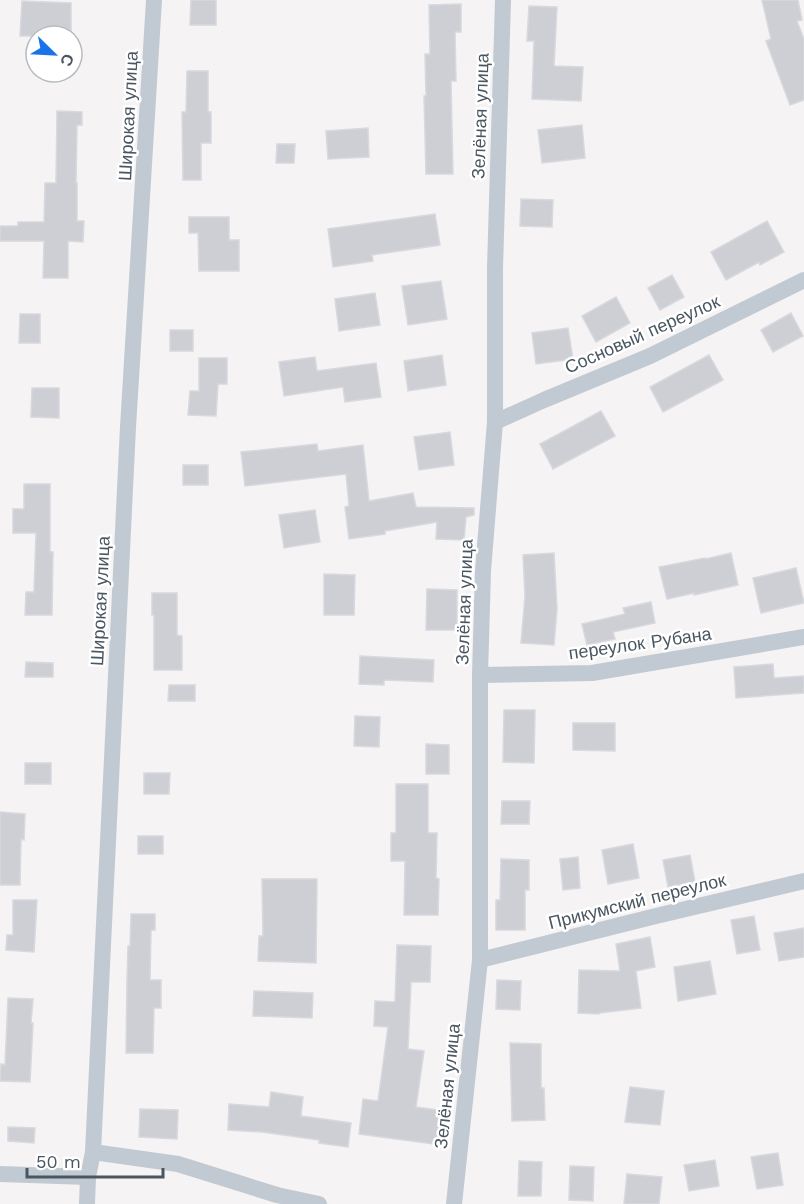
<svg xmlns="http://www.w3.org/2000/svg" width="804" height="1204" viewBox="0 0 804 1204" font-family="'Work Sans',sans-serif">
  <style>
    .building { fill: #cdcfd5; stroke: #d7d9de; stroke-width: 1.5 }
    .lines { fill: none; stroke-linecap: round; stroke-linejoin: round }
    .minor { stroke: #c1cad2; stroke-width: 16 }
    .labels { text-anchor: middle; dominant-baseline: central; stroke-width: 5; stroke-linejoin: round; paint-order: stroke }
    .street-label { font-size: 18px; fill: #4a5661; stroke: #fff }
  </style>
  <rect width="100%" height="100%" fill="#f5f3f3"/>
  <g class="building">
    <polygon points="191,0 216,0 216,25 190,25"/>
    <polygon points="762,0 798,0 802,20 797,21 804,39 804,100 790,105 766,41 771,39"/>
    <polygon points="22,1 71,3 71,36 20,36"/>
    <polygon points="461,4 461,32 455,32 456,81 451,81 453,174 426,174 424,96 426,96 425,54 430,54 429,5"/>
    <polygon points="529,6 557,7 554,66 583,67 581,101 532,99 534,41 527,41"/>
    <polygon points="187,71 208,71 208,112 211,112 211,143 201,143 201,180 183,180 182,112 186,112"/>
    <polygon points="57,111 82,112 82,125 77,125 76,183 77,183 77,221 84,221 83,242 68,241 68,278 43,278 44,241 0,241 0,226 18,226 18,222 44,222 45,183 56,183"/>
    <polygon points="582,125 585,158 542,163 538,130"/>
    <polygon points="368,128 369,157 328,159 326,131"/>
    <polygon points="277,144 295,144 294,163 276,163"/>
    <polygon points="521,199 553,200 552,227 520,226"/>
    <polygon points="435,214 440,245 372,255 373,261 333,267 328,229"/>
    <polygon points="189,217 229,217 229,240 239,240 239,271 199,271 198,233 189,233"/>
    <polygon points="767,221 784,252 760,265 759,262 726,280 711,252"/>
    <polygon points="672,275 684,297 660,310 648,288"/>
    <polygon points="441,281 447,319 408,325 402,286"/>
    <polygon points="375,293 380,325 339,331 335,299"/>
    <polygon points="616,297 630,323 596,342 582,316"/>
    <polygon points="791,313 803,336 773,352 761,330"/>
    <polygon points="20,314 40,314 40,343 19,343"/>
    <polygon points="568,328 573,359 536,364 532,333"/>
    <rect x="170" y="330" width="23" height="21"/>
    <polygon points="442,355 446,385 408,391 404,361"/>
    <polygon points="709,355 723,380 663,412 650,387"/>
    <polygon points="315,357 317,371 376,363 381,397 345,402 343,387 284,396 279,362"/>
    <polygon points="199,358 227,358 227,384 218,384 216,416 188,415 190,391 199,391"/>
    <polygon points="32,388 59,388 59,418 31,417"/>
    <polygon points="601,411 615,436 553,469 540,444"/>
    <polygon points="450,432 454,465 419,470 414,437"/>
    <polygon points="317,444 318,451 363,445 369,501 413,493 416,507 474,508 474,515 466,517 464,540 436,539 437,522 385,531 385,534 349,539 345,507 349,506 346,474 245,486 241,452"/>
    <rect x="183" y="465" width="25" height="20"/>
    <polygon points="24,484 50,484 50,552 53,552 52,615 25,615 26,592 34,592 36,533 13,533 13,509 24,509"/>
    <polygon points="315,510 320,542 284,548 279,515"/>
    <polygon points="554,553 557,609 554,645 521,643 525,596 523,555"/>
    <polygon points="731,553 738,585 694,595 694,593 667,599 659,567 705,558 706,559"/>
    <polygon points="796,568 804,603 761,613 753,578"/>
    <polygon points="324,574 355,575 354,615 324,615"/>
    <polygon points="427,589 457,590 457,630 426,630"/>
    <polygon points="152,593 177,593 177,635 182,636 182,670 154,670 154,615 152,615"/>
    <polygon points="651,602 655,623 613,632 615,639 587,645 582,624 625,614 623,608"/>
    <polygon points="360,656 434,660 433,682 384,680 384,685 359,684"/>
    <polygon points="26,662 53,663 53,677 25,677"/>
    <polygon points="773,664 774,678 804,676 804,693 736,698 734,667"/>
    <polygon points="169,685 195,685 195,701 168,701"/>
    <polygon points="504,710 535,710 534,763 503,762"/>
    <polygon points="355,716 380,717 379,747 354,746"/>
    <polygon points="573,723 615,723 615,751 573,750"/>
    <polygon points="426,744 449,745 449,774 426,774"/>
    <rect x="25" y="763" width="26" height="21"/>
    <polygon points="144,773 170,773 169,794 144,794"/>
    <polygon points="396,784 428,784 428,833 437,833 436,878 439,879 438,915 404,915 405,861 391,861 391,833 396,833"/>
    <polygon points="502,801 530,801 529,824 501,824"/>
    <polygon points="0,812 25,814 24,840 21,839 20,885 0,885"/>
    <rect x="138" y="836" width="25" height="18"/>
    <polygon points="633,844 639,878 608,884 602,850"/>
    <polygon points="690,855 695,882 668,887 663,860"/>
    <polygon points="578,857 580,888 563,890 560,859"/>
    <polygon points="501,859 529,860 529,890 525,890 525,930 496,930 496,900 500,900"/>
    <polygon points="262,879 317,879 316,963 258,961 259,936 263,936"/>
    <polygon points="13,900 37,900 34,952 6,950 7,935 13,935"/>
    <polygon points="131,914 155,914 155,930 151,930 150,980 161,980 161,1008 154,1008 153,1053 126,1053 127,980 128,946 130,946"/>
    <polygon points="754,916 760,950 737,954 731,920"/>
    <polygon points="804,928 804,957 779,961 774,933"/>
    <polygon points="650,937 655,967 636,971 641,1008 599,1013 599,1014 578,1013 579,970 620,971 616,944"/>
    <polygon points="397,945 431,946 430,982 411,982 408,1049 424,1051 416,1107 445,1111 441,1145 359,1134 363,1099 378,1101 388,1027 374,1026 375,1001 395,1002"/>
    <polygon points="710,961 716,994 678,1001 674,967"/>
    <polygon points="497,980 521,981 520,1010 496,1009"/>
    <polygon points="254,991 313,993 312,1018 253,1016"/>
    <polygon points="8,998 33,999 31,1023 33,1023 30,1082 0,1081 1,1064 5,1065"/>
    <polygon points="510,1043 541,1044 541,1088 544,1088 545,1120 512,1121"/>
    <polygon points="630,1087 664,1091 660,1125 625,1122"/>
    <polygon points="271,1092 303,1097 301,1116 351,1123 348,1147 319,1143 319,1140 262,1132 228,1130 229,1104 269,1107"/>
    <polygon points="140,1109 178,1110 177,1139 139,1137"/>
    <polygon points="8,1127 35,1128 34,1143 8,1141"/>
    <polygon points="778,1153 783,1185 757,1189 751,1157"/>
    <polygon points="715,1160 719,1186 689,1191 684,1165"/>
    <polygon points="519,1161 542,1162 541,1196 518,1196"/>
    <polygon points="570,1166 594,1167 593,1201 569,1200"/>
    <polygon points="627,1174 662,1177 659,1204 624,1204"/>
  </g>
  <g class="lines">
    <g class="minor">
      <polyline points="495,422 544,400 650,356 804,280"/>
      <polyline points="480,675 592,673 804,637"/>
      <polyline points="480,960 656,916 804,881"/>
      <polyline points="93,1152 178,1164 277,1195 319,1204"/>
      <polyline points="0,1174 88,1177"/>
      <polyline points="87,1204 88,1177 93,1152 128,427 154,0"/>
      <polyline points="454,1204 480,960 480,675 483,571 495,422 495,268 503,0"/>
    </g>
  </g>
  <g class="labels">
    <g class="street-label">
      <text transform="translate(128 116) rotate(-87)">Широкая улица</text>
      <text transform="translate(480 116) rotate(-88)">Зелёная улица</text>
      <text transform="translate(642 334) rotate(-24)">Сосновый переулок</text>
      <text transform="translate(100 601) rotate(-87)">Широкая улица</text>
      <text transform="translate(464 602) rotate(-88)">Зелёная улица</text>
      <text transform="translate(640 643) rotate(-8)">переулок Рубана</text>
      <text transform="translate(637 901) rotate(-14)">Прикумский переулок</text>
      <text transform="translate(447 1086) rotate(-84)">Зелёная улица</text>
    </g>
  </g>
  <g transform="translate(54 54) rotate(114)"><circle r="28" fill="#ffffff" stroke="#b7bbc0" stroke-width="1.5"/>
  <path d="M0-4.5L10 22L0 15L-10 22Z" fill="#1a73e8"/>
  <text y="-9" font-size="16" font-weight="bold" text-anchor="middle" fill="#4a5661">С</text>
  </g>
  <path d="M27 1168v9h136v-9" fill="none" stroke="#4a5661" stroke-width="3"/>
  <text x="36" y="1168" font-size="18" fill="#4a5661" stroke="#ffffff" stroke-width="4.5" paint-order="stroke">50 m</text>
</svg>
